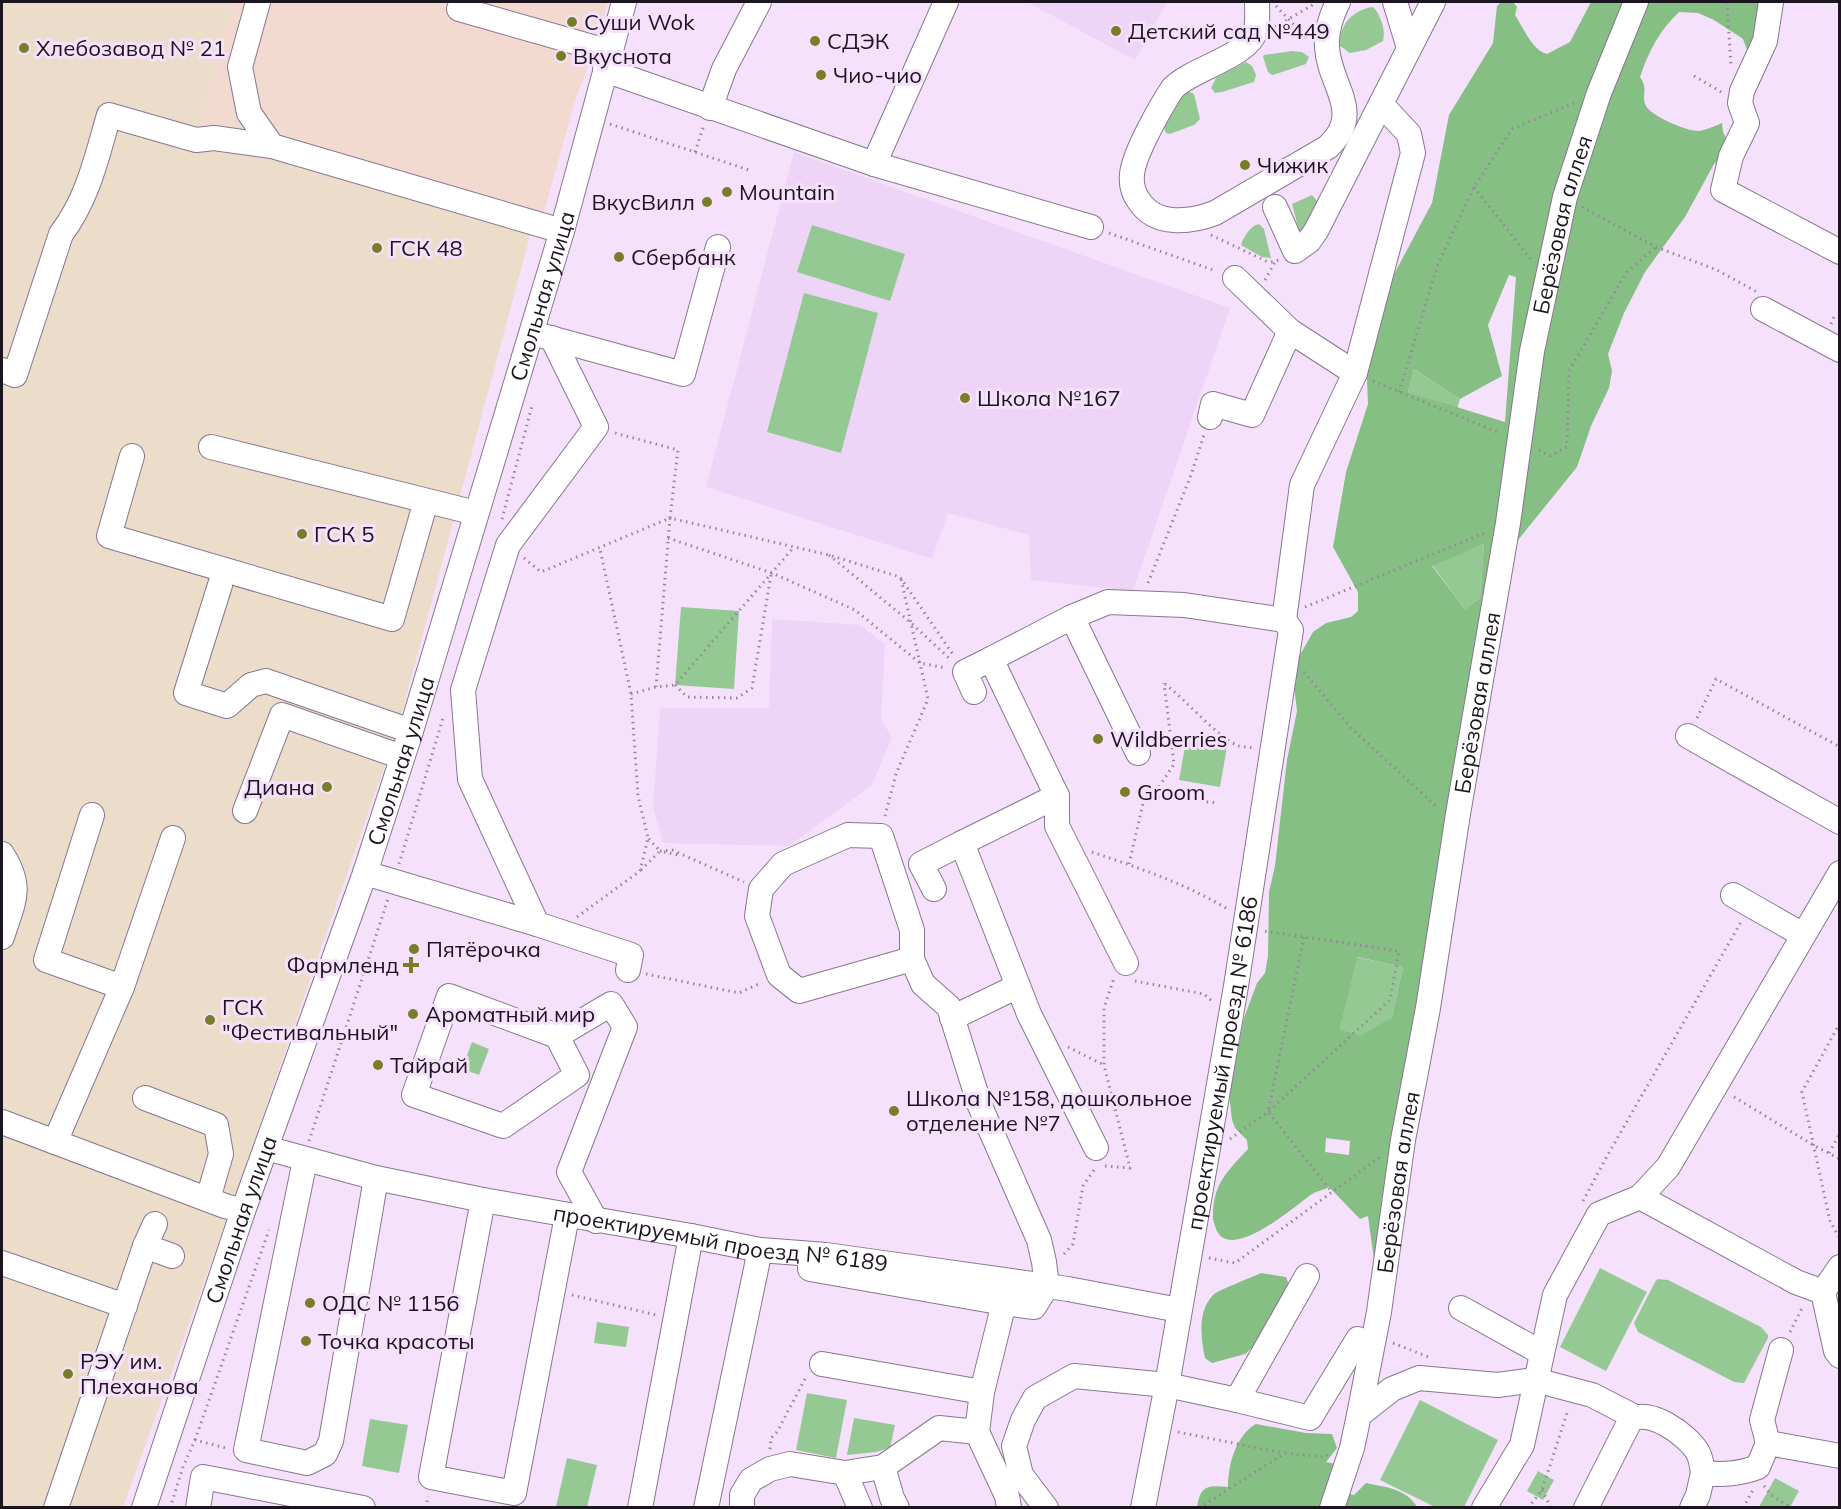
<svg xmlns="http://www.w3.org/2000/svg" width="1841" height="1509" viewBox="0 0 1841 1509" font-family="Mulish,sans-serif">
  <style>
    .commercial { fill: #f2dad1 }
    .industrial { fill: #ecddca }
    .built { fill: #eed4f7 }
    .green { fill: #95c994 }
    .forest { fill: #85bf83; fill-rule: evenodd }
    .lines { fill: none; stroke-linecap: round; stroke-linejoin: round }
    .minor-casing { stroke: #89768f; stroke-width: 26 }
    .path { stroke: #96869b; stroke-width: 3; stroke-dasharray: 1.5 4.5; stroke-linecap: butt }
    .minor { stroke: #fff; stroke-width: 24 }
    .poi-dot { fill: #787e28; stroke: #f6e1fd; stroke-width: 2 }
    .labels { text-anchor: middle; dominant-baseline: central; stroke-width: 6; stroke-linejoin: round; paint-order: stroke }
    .poi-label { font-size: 22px; fill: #1c141e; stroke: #f6e1fd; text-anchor: start }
    .street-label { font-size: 22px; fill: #1c141e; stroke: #f6e1fd }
  </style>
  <rect width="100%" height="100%" fill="#f6e1fd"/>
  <polygon class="commercial" points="232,2 608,2 599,37 576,98 544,212 198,125"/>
  <polygon class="industrial" points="2,2 232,2 199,125 537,210 398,727 233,1202 123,1507 2,1508"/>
  <g class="built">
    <polygon points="1027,2 1167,2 1135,60"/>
    <polygon points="794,152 1230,308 1133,591 1031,580 1029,535 948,513 932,559 706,487"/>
    <polygon points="772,619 860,625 885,644 881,719 892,738 872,785 789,846 663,843 653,807 660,708 769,708"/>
  </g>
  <g class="green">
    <path d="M1373,7C1381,15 1386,31 1383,41L1366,50L1350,53L1340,46C1338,26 1353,9 1373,7Z"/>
    <polygon points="1292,51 1302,52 1309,57 1306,64 1276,74 1272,75 1268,72 1263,57 1264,55"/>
    <polygon points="1246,62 1252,66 1256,75 1254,82 1222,92 1215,93 1211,88 1216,78"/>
    <polygon points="1187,91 1194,94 1200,119 1194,125 1170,134 1166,133 1164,128 1184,93"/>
    <polygon points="1312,195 1317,201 1303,229 1299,231 1292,204"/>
    <path d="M1259,224L1264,229L1271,258L1262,257L1241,245C1244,236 1250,226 1259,224Z"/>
    <polygon points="812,225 905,254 890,301 797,272"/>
    <polygon points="804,293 878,313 841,453 767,432"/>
    <polygon points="1414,369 1460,399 1457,409 1408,392"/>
    <polygon points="1484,544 1480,598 1465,609 1432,565"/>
    <polygon points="681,607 739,611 734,689 675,685"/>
    <polygon points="1187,735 1228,741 1220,787 1179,780"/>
    <polygon points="1356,957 1403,967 1392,1017 1360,1037 1340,1029"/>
    <polygon points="472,1042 489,1049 479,1075 462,1069"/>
    <polygon points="1600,1268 1647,1292 1606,1371 1560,1347"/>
    <polygon points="1658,1279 1668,1280 1761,1327 1768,1335 1768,1338 1744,1383 1734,1382 1638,1332 1634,1323 1655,1282"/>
    <polygon points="597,1322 629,1327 626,1347 594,1343"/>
    <polygon points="807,1393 847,1400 836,1458 796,1450"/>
    <polygon points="1420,1400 1498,1440 1464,1507 1435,1507 1380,1480"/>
    <polygon points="854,1418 895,1425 890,1448 876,1452 847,1455"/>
    <polygon points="370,1419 408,1425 399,1473 362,1466"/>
    <polygon points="567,1458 597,1465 587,1507 556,1507"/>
    <polygon points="1538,1471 1554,1480 1543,1500 1527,1491"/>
    <polygon points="1775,1478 1799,1491 1790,1507 1759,1507"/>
  </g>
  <g class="forest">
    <path d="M1501,2H1513L1517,7L1515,15C1524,29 1532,50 1547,54L1570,42L1591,2H1780L1755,71L1743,39L1714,20L1698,13L1679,12C1659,31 1649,51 1640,77C1648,88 1642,93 1645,104C1648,115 1688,132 1699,131C1706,130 1715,126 1722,123L1723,132L1731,147L1714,164L1685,217L1645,272L1624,313L1608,354L1612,371L1609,388L1591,426L1577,467L1514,545L1375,1267L1368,1216L1360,1219L1329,1187C1324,1190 1317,1191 1312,1194C1296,1205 1230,1264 1216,1229C1215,1224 1212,1220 1213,1216C1213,1183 1228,1171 1248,1149L1247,1140L1235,1128L1232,1120L1229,1093L1244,1018L1257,983L1265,973L1268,956L1269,892L1275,866L1287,760L1297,711L1292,669L1313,632L1326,623L1351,617L1358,611V592L1333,547L1346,472L1368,404L1366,357L1383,295L1432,203L1449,115L1493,43L1497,6ZM1509,275L1516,277L1505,422L1408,392L1414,369L1460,399L1502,376L1488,325ZM1484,544L1480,598L1465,609L1432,566ZM1357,957L1403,967L1392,1017L1360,1036L1340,1029ZM1326,1138L1350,1141L1349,1155L1325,1152Z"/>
    <path d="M1261,1273L1286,1277L1289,1285L1264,1337L1245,1354L1212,1363L1205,1358C1201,1338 1197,1312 1213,1295C1220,1289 1251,1278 1261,1273Z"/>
    <path d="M1256,1424L1306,1433L1332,1434L1337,1448L1326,1462L1335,1464L1330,1472V1489L1354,1495L1366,1483C1385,1487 1407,1489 1417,1507L1197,1508C1200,1485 1208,1485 1228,1487C1228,1465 1236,1435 1256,1424Z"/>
  </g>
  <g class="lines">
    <g class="minor-casing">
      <g id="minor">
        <polyline points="258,2 240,67 249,113 272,146 562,231"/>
        <path d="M1257,2C1257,11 1258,21 1256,30C1248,57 1193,68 1173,88C1161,106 1133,155 1132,175C1131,184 1134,194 1139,201C1156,227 1191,222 1215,213L1328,147C1365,112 1329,86 1327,47C1326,31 1331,16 1338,2"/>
        <polyline points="1395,2 1409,48"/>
        <polyline points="1771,2 1765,41 1742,91 1740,103 1747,123 1731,156 1723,190 1840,252"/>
        <polyline points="459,9 610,52"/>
        <polyline points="605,70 874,164 1091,227"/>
        <polyline points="710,108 724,69 759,2"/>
        <polyline points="874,164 946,2"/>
        <polyline points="1275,207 1295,251 1309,241 1316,231 1433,2"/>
        <polyline points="1235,278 1290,331 1355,373"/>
        <polyline points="1763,309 1840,350"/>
        <polyline points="543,336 683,374 718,247"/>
        <path d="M2,370L15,375L61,234C88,199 97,156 109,115L196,140L214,138L272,146"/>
        <polyline points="1210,417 1213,404 1252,415 1290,331"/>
        <polyline points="211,447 476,513"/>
        <polyline points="132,456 109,536 392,619 426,501"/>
        <polyline points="220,585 186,693 227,706 251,685 266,681 411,731"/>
        <polyline points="1072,617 1138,753"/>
        <polyline points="1284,620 1302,485 1355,373 1413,153 1409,134 1381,104"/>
        <polyline points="974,692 965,672 991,659"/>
        <polyline points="1688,736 1840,822"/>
        <polyline points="1057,796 1057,826 1126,963"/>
        <polyline points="245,811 282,715 402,757"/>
        <polyline points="92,815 46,960 122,987"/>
        <path d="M2,854C24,888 13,902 2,937"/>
        <polyline points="365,873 537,924 631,955 628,970"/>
        <polyline points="934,889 921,864 962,843"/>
        <polyline points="1733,895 1803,935"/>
        <polyline points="537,924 470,779 463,690 508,545 596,427 552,338"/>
        <polyline points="952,1018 1018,986"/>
        <polyline points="557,1036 577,1075 503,1126 414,1095 449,996 557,1036 611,1004 625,1027 569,1172 596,1221"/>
        <polyline points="145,1098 216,1125 221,1154 208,1199"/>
        <polyline points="2,1122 225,1206 243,1211"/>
        <polyline points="55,1142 122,987 173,838"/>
        <path id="s1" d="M266,1148L376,1178L483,1200L691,1236L760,1250L826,1255L1068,1289L1179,1310"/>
        <polyline points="1096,1148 1029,1014 962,843 1057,796 991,659 1072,617 1108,602 1184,605 1284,620"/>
        <polyline points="305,1160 246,1450 307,1463 325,1454 331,1441 376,1178"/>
        <polyline points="1640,1197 1796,1282 1823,1292 1840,1267"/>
        <polyline points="483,1200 431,1477 514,1493 567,1216"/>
        <polyline points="145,1246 172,1256"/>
        <polyline points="810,1262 810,1269 1004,1303"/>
        <polyline points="2,1263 125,1306"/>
        <polyline points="1823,1292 1836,1351 1840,1356"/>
        <polyline points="1461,1308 1542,1353"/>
        <polyline points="822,1364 982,1392 1004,1303 1034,1307 1047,1286 1044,1262 1039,1240 980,1106 949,1007 923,984 912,959 799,991 779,975 757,916 761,889 783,864 848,835 881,836 912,930 912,959"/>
        <polyline points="1237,1400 1307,1276"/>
        <path id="s2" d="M1359,1415L1379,1312L1403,1140L1428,1008L1458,814L1508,523L1532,351L1565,197L1599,93L1636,2"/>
        <polyline points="977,1432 1007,1496 1009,1508"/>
        <polyline points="1768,1443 1762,1420 1781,1350"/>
        <polyline points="883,1467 892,1498 897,1508"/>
        <polyline points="845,1473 883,1467 939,1428 977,1432 982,1392"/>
        <polyline points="56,1508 145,1246 155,1224"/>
        <path id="s3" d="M144,1508L243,1211L365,873L411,731L562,231L624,2"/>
        <polyline points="198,1508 203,1477 363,1508"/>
        <polyline points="640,1508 691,1236"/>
        <polyline points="706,1508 760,1250"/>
        <polyline points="742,1508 742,1495 751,1480 770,1469 790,1464 845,1473 860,1508"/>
        <polyline points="1046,1508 1021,1475 1014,1446 1023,1420 1035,1398 1074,1376 1167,1385 1237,1400 1310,1418 1358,1339"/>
        <path id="s4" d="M1143,1508L1167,1385L1236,986L1291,630L1284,620"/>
        <polyline points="1332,1508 1352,1448 1359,1415 1392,1389 1419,1378 1498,1385 1535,1380 1592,1395 1635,1417"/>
        <polyline points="1484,1508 1522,1445 1555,1295 1599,1214 1640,1197 1668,1167 1840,873"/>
        <path d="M1586,1508L1630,1421C1648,1406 1687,1435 1697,1451C1701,1457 1702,1466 1703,1473"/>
        <path d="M1692,1508L1698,1495L1703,1473C1724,1475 1739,1474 1758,1467L1768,1443L1840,1456"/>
      </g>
    </g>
    <g class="path">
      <polyline points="1727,2 1731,66"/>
      <polyline points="1276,6 1307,39"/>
      <polyline points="1275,27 1316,3"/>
      <polyline points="1694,76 1723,93"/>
      <polyline points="610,124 752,171"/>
      <polyline points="695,152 704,125"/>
      <polyline points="1474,187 1532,261"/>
      <polyline points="1582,207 1656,247 1717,270 1757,292"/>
      <polyline points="1109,233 1216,271"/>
      <polyline points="1211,235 1266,261 1271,262 1279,260"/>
      <polyline points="1265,280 1275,262"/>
      <polyline points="1831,324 1834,317"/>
      <polyline points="1373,381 1500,433"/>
      <polyline points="1399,392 1438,264 1474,187 1512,129 1574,103"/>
      <polyline points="1539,450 1550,456 1567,447 1569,371 1626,273 1656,247"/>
      <polyline points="502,519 532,406"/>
      <polyline points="668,538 772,573 855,610 920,663 946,668"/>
      <polyline points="829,555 910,622 950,659"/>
      <polyline points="524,558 541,572 670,518 678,450 615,433"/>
      <polyline points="1148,583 1191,475 1204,435"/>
      <polyline points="1305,607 1487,532"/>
      <polyline points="1304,672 1351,728 1438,808"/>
      <path d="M1165,684C1185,699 1218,738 1239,746C1243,747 1248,747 1253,748"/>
      <polyline points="675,685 687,697 737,698 752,688 771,575"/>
      <polyline points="656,687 670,518 829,555 900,577 954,656"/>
      <polyline points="631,694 656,687 675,685 794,547"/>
      <polyline points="1697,718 1716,679 1840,747"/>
      <polyline points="1153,796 1218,803"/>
      <polyline points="885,816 896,774 928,699 901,579"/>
      <polyline points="660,851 672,850 744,882"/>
      <polyline points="664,852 678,855"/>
      <path d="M1092,852C1139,868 1187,884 1229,910"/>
      <polyline points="399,864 444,715"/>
      <polyline points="1129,864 1145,795 1153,796 1174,764 1164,683"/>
      <polyline points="641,870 660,851 648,838"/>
      <polyline points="577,917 640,871 648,838 638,796 631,694 600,549"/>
      <polyline points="1304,937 1268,1112 1332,1192"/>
      <polyline points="646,974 739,993 761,983"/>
      <polyline points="1135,981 1204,994 1214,1003"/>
      <polyline points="1840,1023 1802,1092 1830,1221 1840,1239"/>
      <polyline points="1068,1047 1104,1065"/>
      <polyline points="1734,1097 1815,1146 1840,1159"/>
      <polyline points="1230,1139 1268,1112 1390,1000 1399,951 1264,931"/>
      <polyline points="309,1141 388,899"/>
      <polyline points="1829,1153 1840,1133"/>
      <polyline points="1105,1166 1130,1168 1104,1065 1104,1008 1114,978"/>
      <polyline points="1583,1201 1606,1158 1741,922"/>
      <polyline points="1064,1254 1073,1244 1083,1186 1096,1167"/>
      <polyline points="1209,1258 1235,1263 1380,1157"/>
      <polyline points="572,1295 656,1315"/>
      <polyline points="1790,1332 1803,1306"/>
      <polyline points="1393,1343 1431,1358"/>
      <polyline points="1178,1432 1283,1453"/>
      <polyline points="195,1440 269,1230"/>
      <polyline points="770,1449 771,1438 777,1432 807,1375"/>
      <polyline points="1764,1486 1771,1495 1792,1508"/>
      <polyline points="1542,1490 1551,1508"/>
      <polyline points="170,1508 183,1467 195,1440 226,1448"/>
      <polyline points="426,1508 428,1496"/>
      <polyline points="1199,1508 1285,1453 1323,1457 1328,1455"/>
      <polyline points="1528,1508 1542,1490 1568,1410"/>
      <polyline points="1743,1508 1754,1488"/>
    </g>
    <use href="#minor" class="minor"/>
  </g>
  <g class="poi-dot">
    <circle cx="572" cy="22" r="6"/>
    <circle cx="1116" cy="31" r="6"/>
    <circle cx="815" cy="41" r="6"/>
    <circle cx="24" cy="48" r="6"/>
    <circle cx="561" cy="56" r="6"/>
    <circle cx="821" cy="75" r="6"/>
    <circle cx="1245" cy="165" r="6"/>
    <circle cx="727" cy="192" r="6"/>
    <circle cx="707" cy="202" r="6"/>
    <circle cx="377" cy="248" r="6"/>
    <circle cx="619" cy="257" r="6"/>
    <circle cx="965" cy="398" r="6"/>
    <circle cx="302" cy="534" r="6"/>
    <circle cx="1098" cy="739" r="6"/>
    <circle cx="327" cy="787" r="6"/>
    <circle cx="1125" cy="792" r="6"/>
    <circle cx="414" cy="949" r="6"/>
    <path d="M408 956h6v6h6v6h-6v6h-6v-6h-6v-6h6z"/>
    <circle cx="413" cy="1014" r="6"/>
    <circle cx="210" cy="1020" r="6"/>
    <circle cx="378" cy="1065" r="6"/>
    <circle cx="894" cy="1111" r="6"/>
    <circle cx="310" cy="1303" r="6"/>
    <circle cx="306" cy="1341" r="6"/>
    <circle cx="68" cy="1374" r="6"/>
  </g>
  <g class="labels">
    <g class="poi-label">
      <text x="584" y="22">Суши Wok</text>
      <text x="1128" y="31">Детский сад №449</text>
      <text x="827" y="41">СДЭК</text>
      <text x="36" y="48">Хлебозавод № 21</text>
      <text x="573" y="56">Вкуснота</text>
      <text x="833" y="75">Чио-чио</text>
      <text x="1257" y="165">Чижик</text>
      <text x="739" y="192">Mountain</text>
      <text x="695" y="202" text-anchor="end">ВкусВилл</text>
      <text x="389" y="248">ГСК 48</text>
      <text x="631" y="257">Сбербанк</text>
      <text x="977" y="398">Школа №167</text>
      <text x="314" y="534">ГСК 5</text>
      <text x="1110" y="739">Wildberries</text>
      <text x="315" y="787" text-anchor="end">Диана</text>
      <text x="1137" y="792">Groom</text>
      <text x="426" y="949">Пятёрочка</text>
      <text x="399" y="965" text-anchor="end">Фармленд</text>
      <text x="222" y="1007">ГСК<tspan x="222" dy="25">"Фестивальный"</tspan></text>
      <text x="425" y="1014">Ароматный мир</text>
      <text x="390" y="1065">Тайрай</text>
      <text x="906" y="1098">Школа №158, дошкольное<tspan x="906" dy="25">отделение №7</tspan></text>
      <text x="322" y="1303">ОДС № 1156</text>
      <text x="318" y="1341">Точка красоты</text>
      <text x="80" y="1361">РЭУ им.<tspan x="80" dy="25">Плеханова</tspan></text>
    </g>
    <g class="street-label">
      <text stroke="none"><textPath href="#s2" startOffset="1208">Берёзовая аллея</textPath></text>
      <text stroke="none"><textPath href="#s3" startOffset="1276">Смольная улица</textPath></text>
      <text stroke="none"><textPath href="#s2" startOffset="722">Берёзовая аллея</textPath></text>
      <text stroke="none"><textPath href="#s3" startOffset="790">Смольная улица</textPath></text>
      <text stroke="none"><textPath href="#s4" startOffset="452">проектируемый проезд № 6186</textPath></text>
      <text stroke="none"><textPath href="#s2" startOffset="236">Берёзовая аллея</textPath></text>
      <text stroke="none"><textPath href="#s3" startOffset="304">Смольная улица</textPath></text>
      <text stroke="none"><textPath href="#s1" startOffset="464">проектируемый проезд № 6189</textPath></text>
    </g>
  </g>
  <rect width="1841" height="1509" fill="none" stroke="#1c141e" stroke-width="6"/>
</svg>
